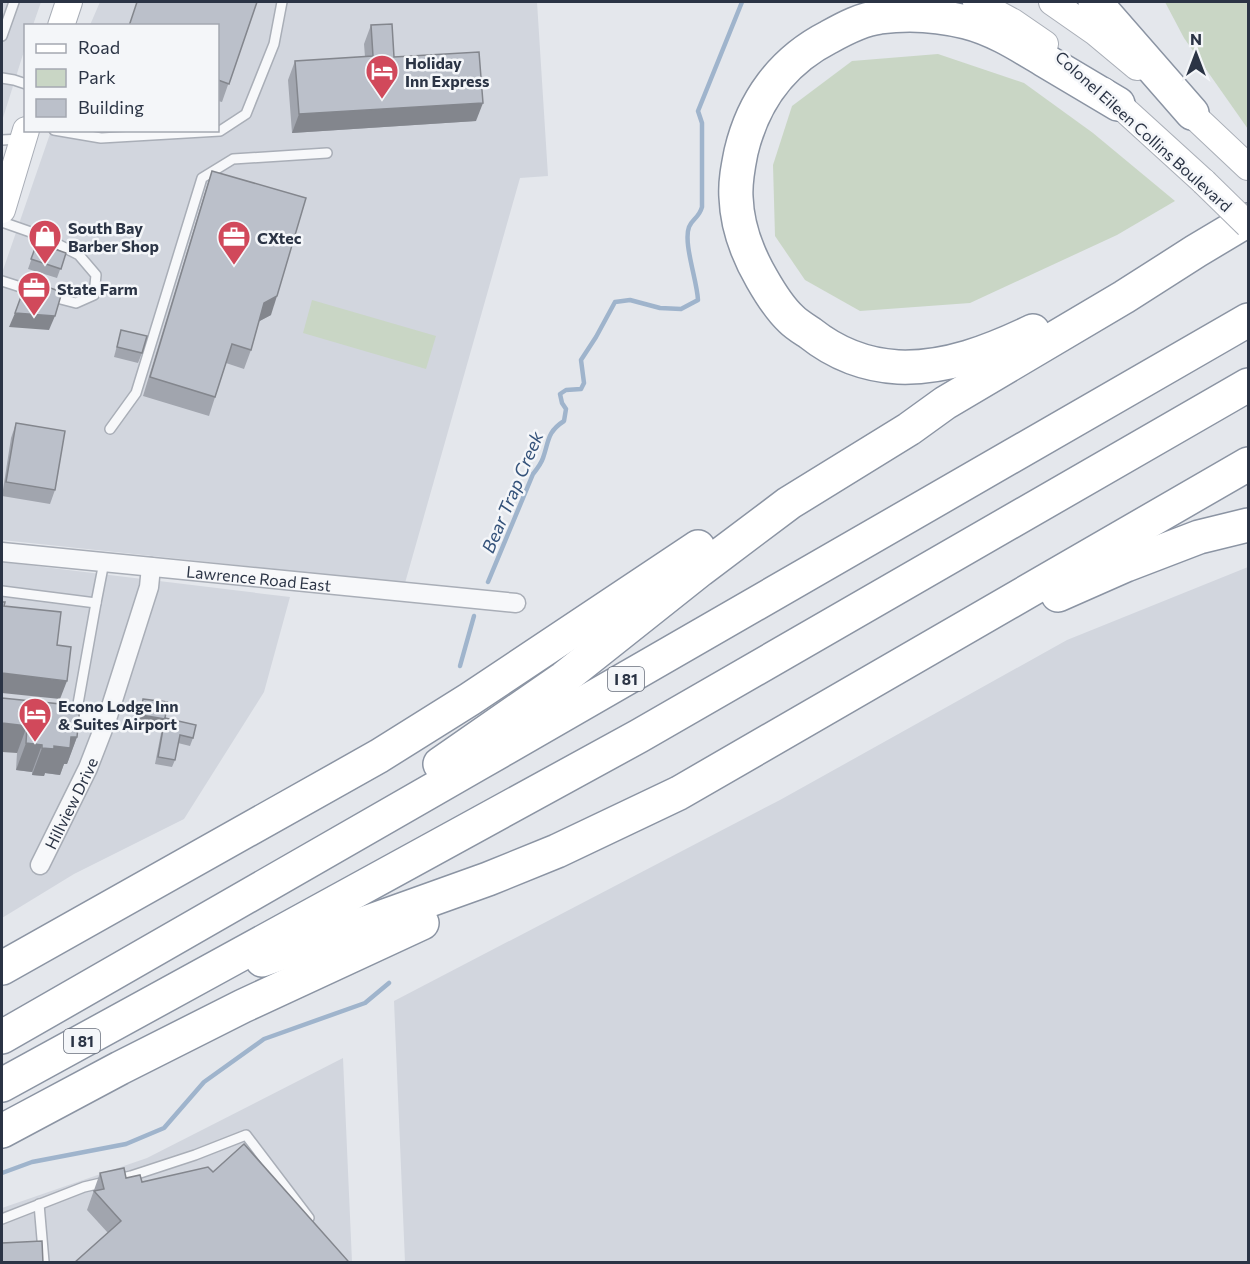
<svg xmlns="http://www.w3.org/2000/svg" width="1250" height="1264" viewBox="0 0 1250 1264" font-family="Commissioner,sans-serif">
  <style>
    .built { fill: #d2d6de }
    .green { fill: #c9d6c5 }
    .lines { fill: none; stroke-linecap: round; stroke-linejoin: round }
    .stream { stroke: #9fb4cc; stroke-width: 4.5 }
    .lane-casing { stroke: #a9aeb7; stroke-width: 12 }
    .street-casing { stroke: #a9aeb7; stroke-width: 21 }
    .secondary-casing { stroke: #a9aeb7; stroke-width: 28 }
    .highway-casing { stroke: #8b94a3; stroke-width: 36 }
    .lane { stroke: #f7f8fa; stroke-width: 9 }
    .street { stroke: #f7f8fa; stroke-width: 18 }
    .secondary { stroke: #fff; stroke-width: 26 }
    .highway { stroke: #fff; stroke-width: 33 }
    .secondary-bridge-casing { stroke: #a9aeb7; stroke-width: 28; stroke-linecap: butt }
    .secondary-bridge { stroke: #fff; stroke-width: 26 }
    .wall { fill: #a1a5ae }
    .shaded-wall { fill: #83868d }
    .building { fill: #bbc0ca; stroke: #83868d; stroke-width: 1.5 }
    .labels { text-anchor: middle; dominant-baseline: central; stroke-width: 5; stroke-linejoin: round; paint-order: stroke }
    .shield { fill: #f4f6f9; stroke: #676e7b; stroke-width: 1.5 }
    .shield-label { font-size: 15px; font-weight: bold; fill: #2b3445 }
    .poi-label { font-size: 16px; font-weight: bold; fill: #2b3445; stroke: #f4f6f9; text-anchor: start }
    .street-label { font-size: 16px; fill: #2b3445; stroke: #f4f6f9 }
    .water-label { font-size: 18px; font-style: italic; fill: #34527a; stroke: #f4f6f9 }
  </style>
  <rect width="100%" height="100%" fill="#e4e7ec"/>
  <g class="built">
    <polygon points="2,2 41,2 33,25 26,26 25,48 2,121"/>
    <polygon points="100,2 537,2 548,176 520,178 405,583 2,540 2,273 51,131 218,130 218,26 90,25"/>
    <polygon points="2,562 290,597 264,692 184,819 74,874 2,918"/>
    <polygon points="1248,567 1248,1262 405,1262 394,1001 780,800 1067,640"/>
    <polygon points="343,1058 352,1262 2,1262 2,1208 147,1158"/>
  </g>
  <g class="green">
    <polygon points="1165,2 1248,2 1248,129 1184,38"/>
    <polygon points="938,54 1024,83 1093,133 1175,201 1117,235 970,303 860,311 805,280 775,236 773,165 792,106 852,61"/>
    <polygon points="312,300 436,336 426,369 303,333"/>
  </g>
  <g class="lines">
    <g class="stream">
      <path d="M488,582L533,474C537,469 541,464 543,458C549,441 547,432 564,421L566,409L562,403L560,394L566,390L581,389L584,383L581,360L596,337L615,302L630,300L660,308L681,309L698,300C697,280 683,243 689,227C692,219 699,218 702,207V123L698,111L742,2"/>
      <polyline points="460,666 474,616"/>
      <polyline points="2,1173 32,1162 126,1144 164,1128 204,1082 264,1039 365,1003 389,983"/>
    </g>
    <g class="lane-casing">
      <g id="lane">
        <polyline points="2,36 14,2"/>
        <polyline points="2,78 14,80 26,84"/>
        <polyline points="54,130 101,138 220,131 246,114 274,44 282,2"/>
        <polyline points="2,140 21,139"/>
        <polyline points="2,222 42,236 79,255 96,275 94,295 76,303 49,296"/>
        <polyline points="2,281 33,291"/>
        <polyline points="110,429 136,393 202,178 233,159 327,153"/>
        <polyline points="2,591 96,603 104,562"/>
        <polyline points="70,714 107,719"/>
        <polyline points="76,715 96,603"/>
        <polyline points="39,1204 44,1262"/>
        <polyline points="2,1219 84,1187 131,1176 195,1155 246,1135 309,1218"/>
      </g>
    </g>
    <g class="street-casing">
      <g id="street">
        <path id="s1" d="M2,552L516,603"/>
        <path id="s2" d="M40,865L88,768L107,719L149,587L151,567"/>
      </g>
    </g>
    <g class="secondary-casing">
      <g id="secondary">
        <polyline points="976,2 1013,22 1045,44"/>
        <polyline points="1052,2 1095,32 1137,67"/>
        <polyline points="61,26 69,2"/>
        <polyline points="1104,91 1204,182"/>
        <polyline points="1179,102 1248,167"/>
        <polyline points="2,210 26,130"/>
      </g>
    </g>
    <g class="highway-casing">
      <g id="highway">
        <polyline points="1095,2 1192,113"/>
        <path d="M1033,331C991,351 946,369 898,367C865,365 835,353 810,333C804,329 797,325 791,319C779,308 770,293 762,279C748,255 737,226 736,197C735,182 738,167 741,152C753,101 782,61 829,37C845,28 862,19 880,17C908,13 938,15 966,22C994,29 1019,45 1044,60C1069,75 1093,89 1118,104"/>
        <polyline points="1058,595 1126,565 1199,537 1248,525"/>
        <polyline points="440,764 564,678 700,570 789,503 909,429 945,403 1124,297 1196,251 1248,220"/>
        <polyline points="262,960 488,879 557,851 679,793 1248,464"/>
        <polyline points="2,968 379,756 470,699 698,547"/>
        <polyline points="2,1037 476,765 1248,320"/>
        <polyline points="2,1085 639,736 1248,385"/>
        <polyline points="2,1131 120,1068 243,1006 422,923"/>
      </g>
    </g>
    <use href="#lane" class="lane"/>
    <use href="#street" class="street"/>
    <use href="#secondary" class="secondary"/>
    <use href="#highway" class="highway"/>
    <g class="secondary-bridge-casing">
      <polyline id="secondary-bridge" points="1204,182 1248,225"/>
    </g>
    <use href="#secondary-bridge" class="secondary-bridge"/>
  </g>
  <g class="wall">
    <polygon points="137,2 257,2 222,102 218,101 218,26 129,26"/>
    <polygon points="371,25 394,57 476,121 292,133 288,80 295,61 365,57 364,44"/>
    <polygon points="212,171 271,315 259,321 251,350 244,369 226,363 209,416 143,396 206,189"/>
    <polygon points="37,243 66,253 57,278 28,269"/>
    <polygon points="121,330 142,353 138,363 114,357"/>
    <polygon points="16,423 55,490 50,504 2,496 11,438"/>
    <polygon points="2,698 77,737 67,764 64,764 60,775 45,773 44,776 32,775 32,772 16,770 17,753"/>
    <polygon points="143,699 165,718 193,738 190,746 178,743 175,760 172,767 155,764 162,728 137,725 140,708"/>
    <polygon points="213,1172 108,1233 87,1210 100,1173 126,1178 142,1182"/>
  </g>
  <g class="shaded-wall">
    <polygon points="483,103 476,121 292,133 299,114"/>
    <polygon points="277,296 271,315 258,322 264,303"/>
    <polygon points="15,313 55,316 49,330 9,327"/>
    <polygon points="2,673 67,681 60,699 2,693"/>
    <polygon points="141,715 165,719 162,728 137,725"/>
    <polygon points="2,723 27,726 17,753 2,752"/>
    <polygon points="71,737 77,737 67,764 64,764 60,775 45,773 44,776 32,775 42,748 54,746"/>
    <polygon points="26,743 42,745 32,772 16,770"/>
  </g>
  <g class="building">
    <polygon points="137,2 257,2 229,84 218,80 218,26 129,26"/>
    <polygon points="392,24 394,57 479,52 483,103 299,114 295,61 373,56 371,25"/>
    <polygon points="212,171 306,198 277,296 264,303 251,350 232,344 215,397 150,377"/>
    <polygon points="37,243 66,253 61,269 31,259"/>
    <polygon points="27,280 62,292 55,316 15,313"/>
    <polygon points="121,330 147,336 142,353 117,347"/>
    <polygon points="16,423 65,431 55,490 6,482"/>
    <polygon points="2,602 5,602 4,606 61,612 57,645 71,647 67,681 2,673"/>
    <polygon points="2,698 80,706 77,737 71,737 70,748 54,746 54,749 42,748 42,745 26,743 27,726 2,723"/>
    <polygon points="143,699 167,702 165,719 141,715"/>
    <polygon points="165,718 196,725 193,738 180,735 175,760 158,757"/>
    <polygon points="244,1144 348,1261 347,1263 74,1263 121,1221 94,1191 104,1189 100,1173 124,1168 126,1178 140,1175 142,1182 208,1167 213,1172"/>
    <polygon points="42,1241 43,1263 2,1263 2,1243"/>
  </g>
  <defs>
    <g id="hotel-pin" transform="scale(1.725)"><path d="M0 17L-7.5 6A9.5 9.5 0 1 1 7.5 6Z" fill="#d1495b" stroke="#f4f6f9"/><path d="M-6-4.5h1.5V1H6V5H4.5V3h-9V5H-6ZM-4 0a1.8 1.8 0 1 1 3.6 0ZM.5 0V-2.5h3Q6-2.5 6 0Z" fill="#fff"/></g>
    <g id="shop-pin" transform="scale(1.725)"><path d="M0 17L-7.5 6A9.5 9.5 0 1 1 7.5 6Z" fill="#d1495b" stroke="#f4f6f9"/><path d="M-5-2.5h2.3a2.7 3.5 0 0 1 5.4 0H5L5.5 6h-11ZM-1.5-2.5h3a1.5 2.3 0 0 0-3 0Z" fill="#fff"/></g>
    <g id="office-pin" transform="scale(1.725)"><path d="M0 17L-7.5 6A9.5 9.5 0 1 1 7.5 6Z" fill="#d1495b" stroke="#f4f6f9"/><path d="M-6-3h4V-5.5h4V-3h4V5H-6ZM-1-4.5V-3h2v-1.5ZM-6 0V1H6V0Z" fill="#fff"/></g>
  </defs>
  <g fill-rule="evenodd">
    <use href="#hotel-pin" x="382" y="71"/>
    <use href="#shop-pin" x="45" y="236"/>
    <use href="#office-pin" x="234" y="237"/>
    <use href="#office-pin" x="34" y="288"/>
    <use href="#hotel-pin" x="35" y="714"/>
  </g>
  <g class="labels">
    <g class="shield">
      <rect x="608" y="667" width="36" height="24" rx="4.5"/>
      <rect x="64" y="1029" width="36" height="24" rx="4.5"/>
    </g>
    <g class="shield-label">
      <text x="626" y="679">I 81</text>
      <text x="82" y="1041">I 81</text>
    </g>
    <g class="poi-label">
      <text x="405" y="62">Holiday<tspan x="405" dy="18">Inn Express</tspan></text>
      <text x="68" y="227">South Bay<tspan x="68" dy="18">Barber Shop</tspan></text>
      <text x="257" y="237">CXtec</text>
      <text x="57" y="288">State Farm</text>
      <text x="58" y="705">Econo Lodge Inn<tspan x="58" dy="18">&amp; Suites Airport</tspan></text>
    </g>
    <g class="street-label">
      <text transform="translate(1144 131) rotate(42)">Colonel Eileen Collins Boulevard</text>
      <text stroke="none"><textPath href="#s1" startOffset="258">Lawrence Road East</textPath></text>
      <text stroke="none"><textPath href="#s2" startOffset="69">Hillview Drive</textPath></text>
    </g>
    <g class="water-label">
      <text transform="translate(512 492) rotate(-67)">Bear Trap Creek</text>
    </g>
  </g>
  <rect width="1250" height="1264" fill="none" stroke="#2b3445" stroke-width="6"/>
  <rect x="24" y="24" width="195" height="108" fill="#f4f6f9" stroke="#a4a8b1" stroke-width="1.5"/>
  <rect x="36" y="44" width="30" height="9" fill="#ffffff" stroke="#a4a8b1" stroke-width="1.5"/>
  <text x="78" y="54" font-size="18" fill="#2b3445">Road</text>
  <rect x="36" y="69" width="30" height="18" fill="#c9d6c5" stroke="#a4a8b1" stroke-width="1.5"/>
  <text x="78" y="84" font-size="18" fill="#2b3445">Park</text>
  <rect x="36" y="99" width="30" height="18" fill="#bbc0ca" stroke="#a4a8b1" stroke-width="1.5"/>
  <text x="78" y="114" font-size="18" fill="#2b3445">Building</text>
  <g transform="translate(1196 54)" stroke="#f4f6f9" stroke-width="4.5" paint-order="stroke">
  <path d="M0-4.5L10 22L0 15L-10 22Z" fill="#2b3445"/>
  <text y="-9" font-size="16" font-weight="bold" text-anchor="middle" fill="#2b3445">N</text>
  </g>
</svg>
